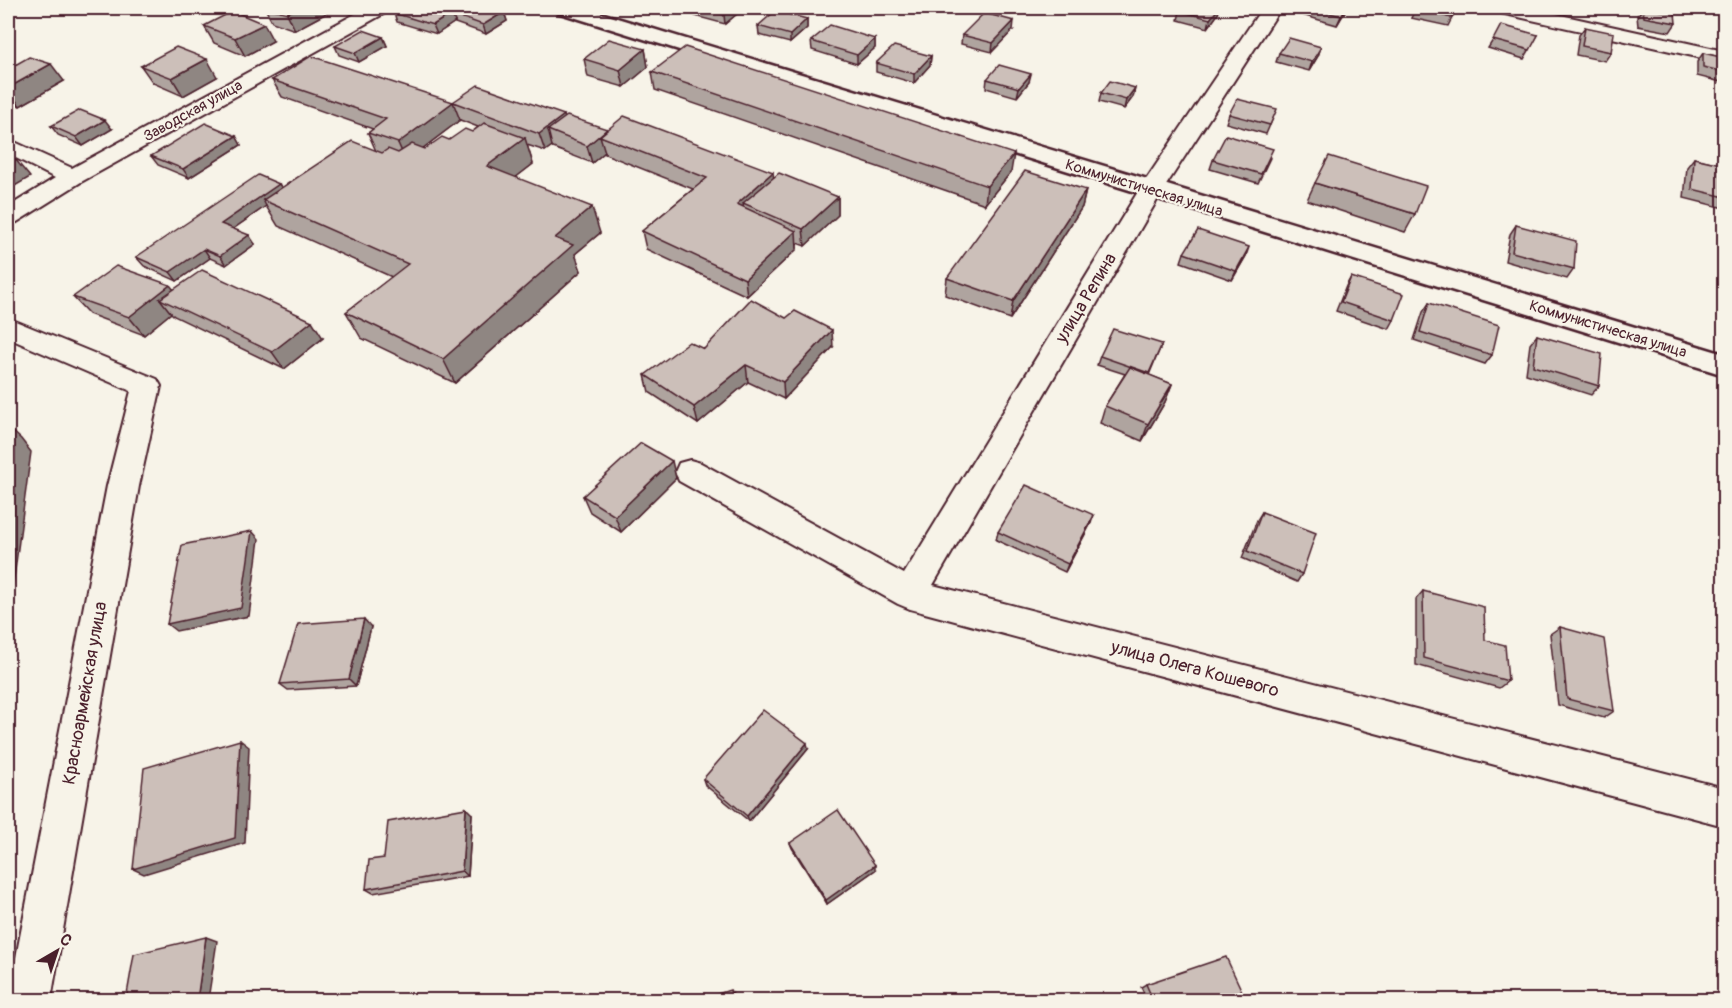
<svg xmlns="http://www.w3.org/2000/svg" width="1732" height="1008" viewBox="0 0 1732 1008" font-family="Pangolin,sans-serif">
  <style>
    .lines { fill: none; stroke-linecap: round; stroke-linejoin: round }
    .street-casing { stroke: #4a1f2b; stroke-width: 4 }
    .secondary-casing { stroke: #4a1f2b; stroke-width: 5 }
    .street { fill: #f7f3e8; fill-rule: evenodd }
    .secondary { fill: #f7f3e8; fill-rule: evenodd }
    .wall { fill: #afa49f; stroke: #4a1f2b; stroke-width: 1.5; fill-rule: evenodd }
    .shaded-wall { fill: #8f8682; stroke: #4a1f2b; stroke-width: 1.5 }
    .building { fill: #ccbfb9; stroke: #4a1f2b; stroke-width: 1.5 }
    .labels { text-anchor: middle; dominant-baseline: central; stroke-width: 4.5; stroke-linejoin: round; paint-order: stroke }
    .far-street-label { font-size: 15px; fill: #4a1f2b; stroke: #f7f3e8 }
    .street-label { font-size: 18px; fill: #4a1f2b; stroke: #f7f3e8 }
  </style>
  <rect width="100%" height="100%" fill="#f7f3e8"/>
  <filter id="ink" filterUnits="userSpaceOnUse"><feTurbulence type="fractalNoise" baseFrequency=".0167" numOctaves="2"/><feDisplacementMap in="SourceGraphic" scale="12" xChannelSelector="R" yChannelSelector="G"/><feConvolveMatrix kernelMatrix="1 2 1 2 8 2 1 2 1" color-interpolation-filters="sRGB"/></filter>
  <g filter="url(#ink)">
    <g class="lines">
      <g class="street-casing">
        <g id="street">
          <polygon points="366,8 390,8 387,12 81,182 17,222 8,225 8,207 55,178 8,154 8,139 72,168"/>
          <polygon points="1262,8 1281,8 1163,190 933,585 1724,788 1724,826 910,609 898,604 679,481 675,472 679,463 690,460 701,463 904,574 1139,190"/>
          <polygon points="1496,8 1529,8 1724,51 1724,63 1505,14 1498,12"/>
          <polygon points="8,318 157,379 161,386 139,486 51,1000 8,1000 8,999 107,486 131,391 8,338"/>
        </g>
      </g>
      <g class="secondary-casing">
        <polygon id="secondary" points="554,8 584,8 1724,354 1724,375 557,12"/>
      </g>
      <use href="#street" class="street"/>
      <use href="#secondary" class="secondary"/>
    </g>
    <g class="wall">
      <polygon points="265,8 336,8 295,30 272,22"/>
      <polygon points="677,8 744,8 725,24 695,16 694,9 690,11"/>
      <polygon points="1305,8 1347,8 1337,25 1302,15"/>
      <polygon points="1416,8 1452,18 1448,26 1411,18"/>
      <polygon points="1643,8 1676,23 1670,32 1638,26 1637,16"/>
      <polygon points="1180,11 1218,14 1208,28 1178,20"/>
      <polygon points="504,12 507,21 486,34 455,23 455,22 437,34 397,22 394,13"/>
      <polygon points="807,19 807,28 790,43 759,35 758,26"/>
      <polygon points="204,26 273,41 245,56 214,43"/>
      <polygon points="1585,27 1611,52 1605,61 1576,55 1579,35"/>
      <polygon points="1013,30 992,52 961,44 962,35"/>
      <polygon points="1538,35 1524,59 1488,48 1493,40"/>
      <polygon points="383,37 387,46 359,62 339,55 335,46"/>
      <polygon points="875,39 875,48 857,64 812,50 811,41"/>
      <polygon points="1321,47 1318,56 1309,71 1276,62 1279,53"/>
      <polygon points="645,49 648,67 624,87 588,77 584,59"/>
      <polygon points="1703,53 1725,58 1725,83 1697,76 1697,62"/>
      <polygon points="931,56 930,65 914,83 876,72 876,63"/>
      <polygon points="141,66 217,77 183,96 153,83"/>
      <polygon points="8,69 64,81 20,106 8,102"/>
      <polygon points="652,72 1011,172 985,204 655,90"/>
      <polygon points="987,79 1029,82 1017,97 986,88"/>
      <path d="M272,80L453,102L565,118L773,177L838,197V215L805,246L797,243V249L747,296L646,249L642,231L693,189L605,154V152L592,163L553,148L552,146L545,151L527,145L533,164L516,177L600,233L575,254L581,271L455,383L361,338L346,312L392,277L278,226L266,206L233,229L255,244L226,265L210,258L177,281L144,266L136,257L279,184L282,188L376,151L368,133L373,129L282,97ZM460,120L478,127L472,132L449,140L425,149L423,148Z"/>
      <polygon points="1135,88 1133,97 1124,109 1099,102 1101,93"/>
      <polygon points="1229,114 1273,118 1266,134 1226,123"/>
      <polygon points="51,126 112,129 83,146 58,135"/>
      <polygon points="236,136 241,145 189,178 158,165 151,156"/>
      <polygon points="1270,158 1258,183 1210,169 1213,160"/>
      <polygon points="1694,158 1725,165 1724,208 1684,198 1687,167"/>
      <polygon points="1315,183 1415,214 1405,232 1307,200"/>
      <polygon points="1086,190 1082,207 1010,319 945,295 947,278"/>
      <polygon points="1516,225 1574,269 1567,279 1505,261 1510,234"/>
      <polygon points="1184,253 1246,256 1232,280 1181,262"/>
      <polygon points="1351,277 1394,320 1389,329 1336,311 1346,286"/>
      <polygon points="174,289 323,338 284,369 174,316 171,313 144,335 89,314 73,297"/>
      <polygon points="1725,294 1725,325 1721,323 1723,295"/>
      <polygon points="1429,303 1492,355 1485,364 1414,340 1423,312"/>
      <polygon points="1537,335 1599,386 1591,395 1526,374 1530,344"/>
      <polygon points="1162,344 1149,375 1172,384 1165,402 1142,441 1100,423 1105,406 1125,374 1097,365 1100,356"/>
      <polygon points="833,347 784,399 748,382 698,424 649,392 645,375 704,349"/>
      <polygon points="676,478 621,532 590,512 583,496"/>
      <polygon points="1262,512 1302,574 1297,582 1242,558 1257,520"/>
      <polygon points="1091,523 1065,572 996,540 998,532"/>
      <polygon points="1423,591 1485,640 1508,681 1499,688 1416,665 1416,599"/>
      <polygon points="371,627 356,686 288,690 280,684"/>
      <polygon points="1560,627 1614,711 1604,718 1558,705 1550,634"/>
      <polygon points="808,749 749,821 705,785 703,779"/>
      <polygon points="472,814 468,876 373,893 366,889 384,858"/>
      <polygon points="790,843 875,870 827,904 792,848"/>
      <polygon points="1146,984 1246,1000 1147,1000 1141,987"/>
    </g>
    <g class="shaded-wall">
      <polygon points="297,8 336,8 295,30 287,13"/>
      <polygon points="460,8 476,8 452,14 455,22 437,34 433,25"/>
      <polygon points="733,8 744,8 725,24 724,15"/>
      <polygon points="1219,8 1220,8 1218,14 1208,28 1210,19"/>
      <polygon points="1346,8 1347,8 1346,10 1337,25 1341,16"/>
      <polygon points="504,12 507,21 486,34 483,25"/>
      <polygon points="807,19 807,28 790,43 790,35"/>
      <polygon points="1014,21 1013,30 992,52 993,43"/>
      <polygon points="264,24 273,41 245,56 235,38"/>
      <polygon points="383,37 387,46 359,62 355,53"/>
      <polygon points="875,39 875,48 857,64 857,55"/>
      <polygon points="1321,47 1318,56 1309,71 1312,62"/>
      <polygon points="645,49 648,67 624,87 620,70"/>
      <polygon points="931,56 930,65 914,83 914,74"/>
      <polygon points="207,59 217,77 183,96 172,78"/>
      <polygon points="51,64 64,81 20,106 8,90 8,88"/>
      <polygon points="1031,74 1029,82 1017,97 1019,88"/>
      <polygon points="1135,88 1133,97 1124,109 1126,100"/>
      <polygon points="453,102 460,120 406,161 398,143"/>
      <polygon points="564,115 569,133 548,130 552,146 545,151 539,134"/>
      <polygon points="105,120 112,129 83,146 76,137"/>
      <polygon points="607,129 609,139 600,136 605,152 592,163 587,146"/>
      <polygon points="236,136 241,145 189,178 183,169"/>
      <polygon points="525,138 533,164 497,192 487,166"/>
      <polygon points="1014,154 1011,172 985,204 987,186"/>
      <polygon points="15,159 30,177 8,190 8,164"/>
      <polygon points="773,172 775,190 743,203 745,217 737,204"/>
      <polygon points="279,184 285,193 263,200 266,206 227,233 221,224"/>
      <polygon points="1086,190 1082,207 1010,319 1013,301"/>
      <polygon points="838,197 838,215 805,246 803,229"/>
      <polygon points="592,207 600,233 575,254 581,271 455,383 443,359 555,238"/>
      <polygon points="796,231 797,249 747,296 745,279"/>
      <polygon points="249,235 255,244 226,265 220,256"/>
      <polygon points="1249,247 1246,256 1232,280 1236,271"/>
      <polygon points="204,249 210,258 177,281 170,272"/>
      <polygon points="170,285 184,303 160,299 171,313 144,335 129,317"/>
      <polygon points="312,321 323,338 284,369 272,352"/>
      <polygon points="832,330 833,347 784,399 783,382"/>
      <polygon points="746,365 748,382 698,424 694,407"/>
      <polygon points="1172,384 1165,402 1142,441 1148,424"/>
      <polygon points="8,427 21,439 31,452 13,585 8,586"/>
      <polygon points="672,461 676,478 621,532 615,516"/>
      <polygon points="1094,515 1091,523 1065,572 1068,564"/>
      <polygon points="252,531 259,539 249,616 176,631 167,624"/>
      <polygon points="364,619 371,627 356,686 349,679"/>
      <polygon points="240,740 249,747 245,843 144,874 133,869"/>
      <polygon points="807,743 808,749 749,821 747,816"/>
      <polygon points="466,808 472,814 468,876 462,871"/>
      <polygon points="875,865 875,870 827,904 826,900"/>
      <polygon points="206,937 217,941 208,1000 197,1000"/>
      <polygon points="730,990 734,996 735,1000 732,1000"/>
    </g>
    <g class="building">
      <polygon points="270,8 297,8 287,13"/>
      <polygon points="403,8 460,8 433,25 394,13"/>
      <polygon points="463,8 492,8 504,12 483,25 452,14"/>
      <polygon points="696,8 733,8 724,15"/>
      <polygon points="1183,8 1219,8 1210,19 1180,11"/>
      <polygon points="1310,8 1346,8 1341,16"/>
      <polygon points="1416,8 1457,8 1452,18 1415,9"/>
      <polygon points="1643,8 1675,13 1676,23 1644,17"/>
      <polygon points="233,11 264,24 235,38 204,26"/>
      <polygon points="775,11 807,19 790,35 758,26"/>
      <polygon points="984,13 1014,21 993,43 962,35"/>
      <polygon points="830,25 875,39 857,55 811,41"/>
      <polygon points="1501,25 1538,35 1530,50 1493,40"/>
      <polygon points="1585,27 1614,33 1611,52 1582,46"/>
      <polygon points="363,30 383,37 355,53 335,46"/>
      <polygon points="1289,38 1321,47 1312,62 1279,53"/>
      <polygon points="609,39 645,49 620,70 584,59"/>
      <polygon points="894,46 931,56 914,74 876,63"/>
      <polygon points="176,47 207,59 172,78 141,66"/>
      <polygon points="685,47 1014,154 987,186 652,72"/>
      <polygon points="1703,53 1725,58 1725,72 1703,67"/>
      <polygon points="311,56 453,102 398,143 368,133 386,119 272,80"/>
      <polygon points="29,57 51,64 8,88 8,69"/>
      <polygon points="999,65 1031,74 1019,88 987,79"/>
      <polygon points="1110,81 1135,88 1126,100 1101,93"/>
      <polygon points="478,85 564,115 539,134 453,102"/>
      <polygon points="1237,99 1277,109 1270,125 1229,114"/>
      <polygon points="80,110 105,120 76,137 51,126"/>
      <polygon points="567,116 607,129 587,146 548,130"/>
      <polygon points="624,116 773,172 737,204 796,231 745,279 642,231 707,178 600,136"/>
      <polygon points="205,123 236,136 183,169 151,156"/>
      <polygon points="484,123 525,138 487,166 592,207 555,238 573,245 443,359 346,312 408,264 263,200 352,141 382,153 388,149 398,153 412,144 425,149 442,137 449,140 465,129 472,132"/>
      <polygon points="1226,135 1273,149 1261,174 1213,160"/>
      <polygon points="8,156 15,159 8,164"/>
      <polygon points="1329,156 1426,186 1415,214 1315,183"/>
      <polygon points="1694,158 1725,165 1725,197 1692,189"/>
      <polygon points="1025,171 1086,190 1013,301 947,278"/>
      <polygon points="779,173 838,197 803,229 743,203"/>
      <polygon points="258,175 279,184 221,224 249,235 220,256 204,249 170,272 136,257"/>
      <polygon points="1516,225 1576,241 1574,269 1512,252"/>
      <polygon points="1198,230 1249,247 1236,271 1184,253"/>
      <polygon points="116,266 170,285 129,317 73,297"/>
      <polygon points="202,270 312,321 272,352 160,299"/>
      <polygon points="1351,277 1404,294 1394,320 1341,302"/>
      <polygon points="751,299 786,318 795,311 832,330 783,382 746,365 694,407 645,375 689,342 704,349"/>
      <polygon points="1429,303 1499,325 1492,355 1420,332"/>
      <polygon points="1113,329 1162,344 1149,373 1100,356"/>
      <polygon points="1537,335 1602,354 1599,386 1533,366"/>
      <polygon points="1130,367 1172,384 1148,424 1105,406"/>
      <polygon points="641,443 672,461 615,516 583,496"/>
      <polygon points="1026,485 1094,515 1068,564 998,532"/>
      <polygon points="1262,512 1316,533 1302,574 1247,551"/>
      <polygon points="252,531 241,608 167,624 182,545"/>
      <polygon points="1423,591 1484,607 1485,640 1505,645 1508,681 1424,658"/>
      <polygon points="364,619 349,679 280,684 298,624"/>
      <polygon points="1560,627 1604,639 1614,711 1567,699"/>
      <polygon points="763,710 807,743 747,816 703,779"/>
      <polygon points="240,740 235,838 133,869 144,768"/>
      <polygon points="466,808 462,871 366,889 369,860 384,858 388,822"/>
      <polygon points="838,810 875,865 826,900 790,843"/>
      <polygon points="206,937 197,1000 126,1000 134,954"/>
      <polygon points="1226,957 1246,1000 1153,1000 1146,984"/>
      <polygon points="730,990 732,1000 699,1000"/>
    </g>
  </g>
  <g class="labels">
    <g class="far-street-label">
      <text transform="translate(193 111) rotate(-29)">Заводская улица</text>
      <text transform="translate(1144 188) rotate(17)">Коммунистическая улица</text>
      <text transform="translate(1608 329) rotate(17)">Коммунистическая улица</text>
    </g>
    <g class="street-label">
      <text transform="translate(1086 298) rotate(-59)">улица Репина</text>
      <text transform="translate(1195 669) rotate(15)">улица Олега Кошевого</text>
      <text transform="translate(85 693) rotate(-80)">Красноармейская улица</text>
    </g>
  </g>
  <rect width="1732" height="1008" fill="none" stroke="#f7f3e8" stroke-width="30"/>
  <rect x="15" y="15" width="1702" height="978" fill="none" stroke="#4a1f2b" stroke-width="2" filter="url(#ink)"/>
  <g transform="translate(57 951) rotate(39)" stroke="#f7f3e8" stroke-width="4.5" paint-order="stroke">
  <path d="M0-4.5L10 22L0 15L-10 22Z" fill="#4a1f2b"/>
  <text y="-9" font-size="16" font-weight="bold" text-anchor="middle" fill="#4a1f2b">С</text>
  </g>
</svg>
